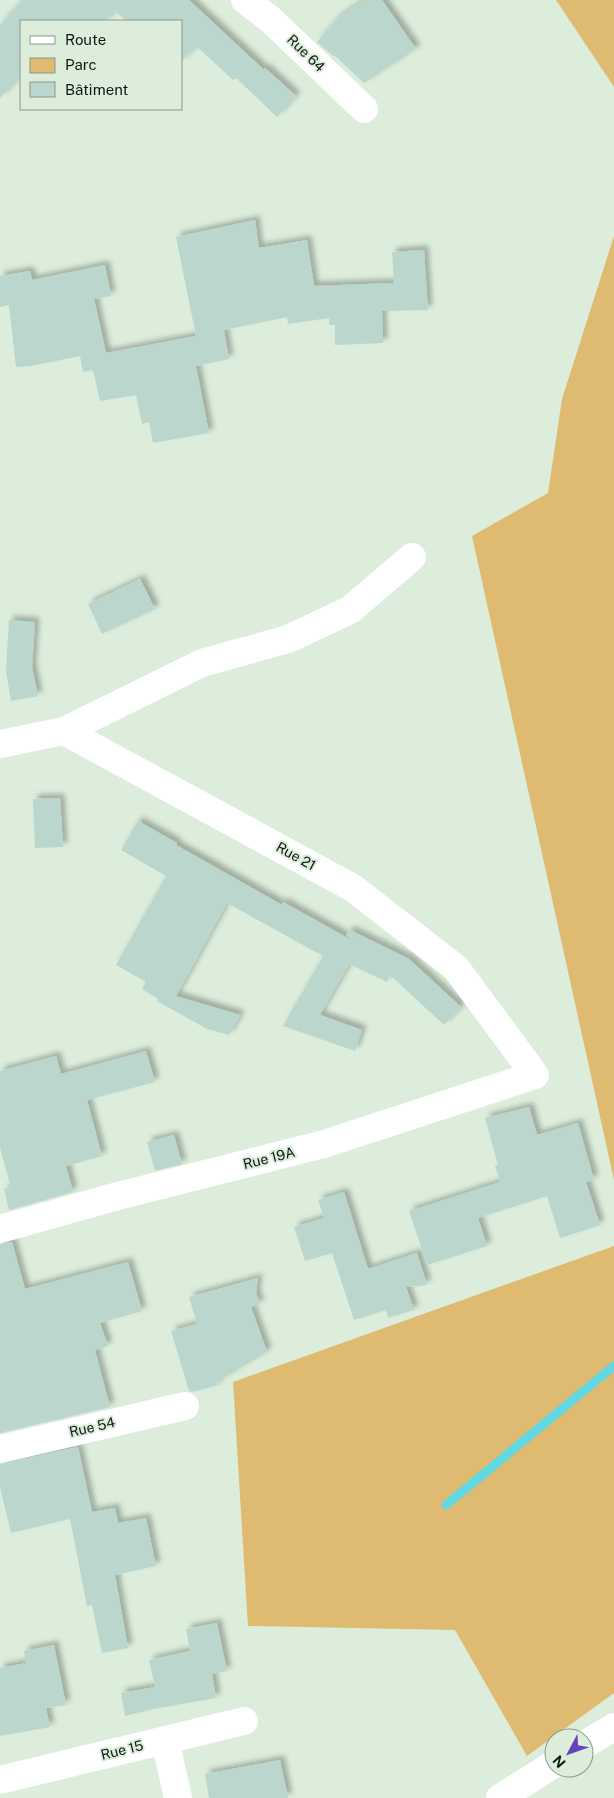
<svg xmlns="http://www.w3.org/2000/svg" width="614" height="1798" viewBox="0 0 614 1798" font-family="'Public Sans',sans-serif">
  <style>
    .green { fill: #dfba71 }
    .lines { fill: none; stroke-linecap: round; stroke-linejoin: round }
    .stream { stroke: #61d8e2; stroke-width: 9 }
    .building { fill: #bbd6cd; filter: url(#shadow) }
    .minor { stroke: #fff; stroke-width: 28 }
    .labels { text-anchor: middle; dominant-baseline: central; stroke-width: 4; stroke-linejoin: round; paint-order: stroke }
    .street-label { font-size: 14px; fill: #111711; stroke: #dceddb }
  </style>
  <defs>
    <filter id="shadow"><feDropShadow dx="4.5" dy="-4.5" stdDeviation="2.5" flood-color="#0004"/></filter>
  </defs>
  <rect width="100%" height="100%" fill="#dceddb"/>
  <g class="green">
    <polygon points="556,0 614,0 614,87"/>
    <polygon points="614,236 614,1180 472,536 548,493 562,399"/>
    <polygon points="614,1246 614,1693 527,1756 455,1630 248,1626 233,1382"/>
  </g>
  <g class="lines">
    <polyline class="stream" points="446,1505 614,1366"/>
  </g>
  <g class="building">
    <polygon points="23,0 189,0 264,70 265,68 296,96 277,117 236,78 233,80 196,46 181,62 181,21 126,21 115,11 106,21 21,21 21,75 0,98 0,25"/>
    <polygon points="364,0 382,0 416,49 364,83 334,55 333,56 317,42 338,18"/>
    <polygon points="255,220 259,248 307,240 314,286 394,283 392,252 424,250 428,310 382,311 383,343 335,345 335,325 329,325 329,318 288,324 287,317 224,330 229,359 196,366 209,433 153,443 149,422 142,424 136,395 100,401 93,370 83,372 80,356 30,366 16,367 9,305 0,307 0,276 30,271 32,280 105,265 111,296 94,299 106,353 196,336 176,237"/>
    <polygon points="140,579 155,609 102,634 88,604"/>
    <polygon points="9,620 35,622 32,667 38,696 11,701 6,671"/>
    <polygon points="60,798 63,847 35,848 33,799"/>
    <polygon points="138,821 177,843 176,845 282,905 283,902 353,941 346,935 350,930 409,959 461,1007 444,1025 390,975 387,982 349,964 320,1015 362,1030 355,1051 283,1026 323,956 227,903 176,996 240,1015 229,1035 207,1029 157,1001 158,999 142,989 146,982 116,965 166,876 121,850"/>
    <polygon points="146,1051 155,1082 87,1100 102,1156 66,1166 73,1192 9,1210 4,1189 11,1187 0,1148 0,1071 56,1056 61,1074"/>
    <polygon points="529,1107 537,1135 578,1123 594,1180 586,1182 600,1225 560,1238 547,1196 478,1218 487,1246 427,1265 409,1211 500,1182 495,1166 498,1165 485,1118"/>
    <polygon points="174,1135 182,1164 155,1171 147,1142"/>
    <polygon points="344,1192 368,1269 417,1253 427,1285 406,1287 414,1310 388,1318 386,1310 354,1320 332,1253 305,1261 294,1227 324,1218 318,1200"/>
    <polygon points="12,1242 25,1289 128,1262 142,1311 100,1323 108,1346 95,1350 110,1407 0,1433 0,1244"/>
    <polygon points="258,1278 256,1293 260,1304 251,1307 267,1352 217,1382 218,1385 192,1392 189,1391 171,1331 197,1324 189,1297"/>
    <polygon points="78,1447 92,1512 115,1508 118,1523 146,1518 156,1566 115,1575 128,1648 102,1653 92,1605 87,1606 70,1519 11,1533 0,1487 0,1464"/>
    <polygon points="217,1623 227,1671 212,1674 216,1698 153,1709 125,1716 121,1693 155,1687 149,1660 190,1651 186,1629"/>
    <polygon points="54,1645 66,1705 46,1708 50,1727 0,1736 0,1668 26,1663 24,1651"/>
    <polygon points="280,1760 288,1798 209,1798 205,1774"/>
  </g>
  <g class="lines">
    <g class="minor">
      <polyline points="245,0 271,20 364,109"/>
      <polyline points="64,731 202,663 288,639 350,610 412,557"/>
      <polyline points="0,744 64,731 353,888 456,968 535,1075 324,1144 114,1197 0,1229"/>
      <polyline points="0,1449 185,1406"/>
      <polyline points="165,1740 178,1798"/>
      <polyline points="584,1745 614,1727"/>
      <polyline points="0,1780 244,1721"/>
      <polyline points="500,1798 554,1764"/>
    </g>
  </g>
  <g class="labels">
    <g class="street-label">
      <text transform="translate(306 53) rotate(44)">Rue 64</text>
      <text transform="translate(296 856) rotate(29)">Rue 21</text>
      <text transform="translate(269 1158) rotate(-14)">Rue 19A</text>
      <text transform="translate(92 1427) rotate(-13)">Rue 54</text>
      <text transform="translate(122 1750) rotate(-14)">Rue 15</text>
    </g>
  </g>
  <rect x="20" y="20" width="162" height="90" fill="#dceddb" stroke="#8b978a"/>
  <rect x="30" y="36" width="25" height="8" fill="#ffffff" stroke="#8b978a"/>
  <text x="65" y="45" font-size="15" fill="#111711">Route</text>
  <rect x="30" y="58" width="25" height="15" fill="#dfba71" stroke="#8b978a"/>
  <text x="65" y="70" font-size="15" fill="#111711">Parc</text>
  <rect x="30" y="82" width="25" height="15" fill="#bbd6cd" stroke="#8b978a"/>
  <text x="65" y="95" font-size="15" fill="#111711">Bâtiment</text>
  <g transform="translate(569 1753) rotate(229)"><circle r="24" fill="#dceddb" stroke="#8b978a"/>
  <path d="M0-4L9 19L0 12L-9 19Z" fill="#6743bb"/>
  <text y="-8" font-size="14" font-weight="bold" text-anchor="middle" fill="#111711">N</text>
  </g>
</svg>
